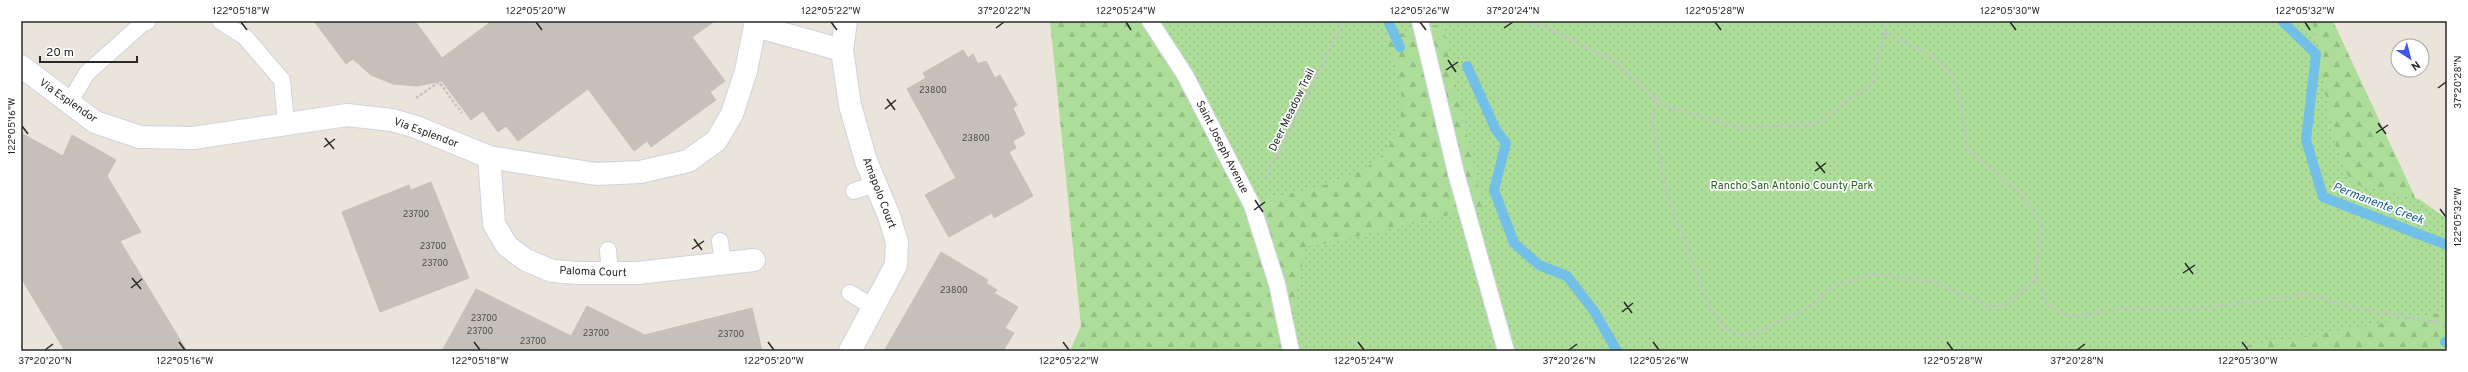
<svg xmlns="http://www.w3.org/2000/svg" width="2468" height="372" viewBox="0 0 2468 372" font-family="Overpass,sans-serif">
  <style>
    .forest { fill: url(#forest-firs) }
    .park { fill: url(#park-dots) }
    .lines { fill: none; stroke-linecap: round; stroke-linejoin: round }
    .stream { stroke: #72c0e7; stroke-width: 10 }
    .building { fill: #c5c1ba; stroke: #c5c0b4 }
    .lane-casing { stroke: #d0d2e0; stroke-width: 18 }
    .street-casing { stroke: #d0d2e0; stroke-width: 24 }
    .path { stroke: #c3c3c3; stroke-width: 2.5; stroke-dasharray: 3 2; stroke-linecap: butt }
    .lane { stroke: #fff; stroke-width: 16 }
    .street { stroke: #fff; stroke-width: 22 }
    .ticks { fill: none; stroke: #282828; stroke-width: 1.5 }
    .labels { text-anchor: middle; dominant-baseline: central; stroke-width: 3.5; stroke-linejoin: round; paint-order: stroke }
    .number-label { font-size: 9px; fill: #4f4e4c }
    .street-label { font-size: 11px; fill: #282828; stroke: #fff }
    .park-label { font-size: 11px; fill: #26601d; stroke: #fff }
    .water-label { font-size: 12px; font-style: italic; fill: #145c90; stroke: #fff }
    .neatline { fill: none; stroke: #282828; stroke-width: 1.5 }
    .ticks-label { font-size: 10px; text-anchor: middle; fill: #282828 }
  </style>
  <defs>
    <pattern id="forest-firs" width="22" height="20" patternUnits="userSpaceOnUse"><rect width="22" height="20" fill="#acde99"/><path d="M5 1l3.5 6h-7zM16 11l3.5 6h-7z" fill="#94be84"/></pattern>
    <pattern id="park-dots" width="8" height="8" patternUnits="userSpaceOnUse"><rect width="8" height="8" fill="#acde99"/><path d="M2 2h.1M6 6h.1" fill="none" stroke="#94be84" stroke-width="1.8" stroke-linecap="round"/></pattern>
  </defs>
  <rect width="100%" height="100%" fill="#eae4da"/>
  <polygon class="forest" points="1050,21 2333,21 2447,266 2447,351 1070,351 1081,326"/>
  <path class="park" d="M1138,21H2312L2335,144L2351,183L2419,199L2447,219V312L2218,351H1297L1291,329L1305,247L1320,245L1483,207L1442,24L1385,37C1390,52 1398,68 1400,84C1415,179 1322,185 1255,201Z"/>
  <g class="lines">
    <g class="stream">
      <polyline points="1388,21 1400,47"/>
      <polyline points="2282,21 2316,54 2306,140 2323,197 2447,245"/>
      <polyline points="1467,66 1496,130 1506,143 1494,190 1514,243 1539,265 1567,276 1594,311 1617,351"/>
      <polyline points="2445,342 2447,341"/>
    </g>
  </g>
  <g class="building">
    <polygon points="314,21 415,21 442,58 492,21 715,21 692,37 725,81 710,92 716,100 651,147 647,141 634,151 588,89 518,141 506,126 498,132 483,111 471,120 442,81 417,86 393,84 371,75 353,59 346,64"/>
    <polygon points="963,50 968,58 973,54 978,64 986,61 995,78 1000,75 1017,105 1013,108 1025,134 1013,141 1016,148 1009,152 1033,196 994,218 992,213 949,237 925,195 956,178 907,89 926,78 923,73"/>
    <polygon points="21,133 63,156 72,135 116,160 107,176 141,232 120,241 187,351 65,351 21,278"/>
    <polygon points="431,182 469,278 380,312 342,212 409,185 411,190"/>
    <polygon points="941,252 988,280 986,283 997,290 994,293 1018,307 1005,328 1014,333 1003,351 884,351"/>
    <polygon points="476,289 571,336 587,306 645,335 752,308 762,351 442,351"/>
  </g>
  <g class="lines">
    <g class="lane-casing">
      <g id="lane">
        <polyline points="220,21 245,37 282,80 286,124"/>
        <polyline points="1150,21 1185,75 1252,205 1277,284 1291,351"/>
        <polyline points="1420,21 1456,173 1506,351"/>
        <polyline points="69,103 87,73 143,23 148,21"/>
        <polyline points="854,191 875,184"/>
        <polyline points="720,241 723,263"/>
        <polyline points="608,250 610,273"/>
        <polyline points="850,293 873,307"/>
      </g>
    </g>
    <g class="street-casing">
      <g id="street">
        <polyline points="846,21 842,50 850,105 866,161 889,216 897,242 896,265 850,351"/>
        <polyline points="755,26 842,50"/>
        <polyline points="21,66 95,122 140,137 193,138 347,115 392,120 416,127 489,157 596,174 640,172 688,161 716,141 732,114 746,71 756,21"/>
        <polyline points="489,157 494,224 507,246 526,260 552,271 579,273 637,273 754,260"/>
      </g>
    </g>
    <g class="path">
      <polyline points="1524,21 1545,27 1612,60 1667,107 1741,128 1816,124 1873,82 1887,21"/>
      <path d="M1656,97L1652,123L1667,193L1709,307L1726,330L1748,336L1805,310L1835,285L1874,274L1934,282L1988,306H2004L2035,279L2042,226L2020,192L1968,151C1965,137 1960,89 1954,79C1941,55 1908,44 1884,33"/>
      <polyline points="416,98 439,82 462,113"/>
      <polyline points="1266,178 1344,21"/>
      <polyline points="2035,279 2048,305 2059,312 2072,316 2126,308 2196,309 2307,294 2350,307 2447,324"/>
    </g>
    <use href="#lane" class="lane"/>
    <use href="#street" class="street"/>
  </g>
  <path class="ticks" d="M241,22L247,30M536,22L542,30M831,22L837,30M1126,22L1131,30M1420,22L1426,30M1715,22L1721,30M2010,22L2016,30M2305,22L2310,30M996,28L1004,22M1504,28L1513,22M1448,60L1456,72M1446,70L1458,62M2438,88L2446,82M887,99L895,110M885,109L896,100M2378,123L2386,134M22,126L28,134M2376,133L2388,125M325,138L334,149M324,147L335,139M1816,162L1825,173M1815,171L1826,163M1255,200L1263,212M2440,209L2446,217M1254,210L1265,202M694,239L702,250M692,249L704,241M2185,263L2193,274M2183,273L2195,265M132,278L141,289M131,288L142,279M1624,302L1632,313M1622,312L1633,303M179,342L185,350M474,342L480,350M768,342L774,350M1063,342L1069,350M1358,342L1364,350M1653,342L1659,350M1947,342L1953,350M2242,342L2248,350M45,350L53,344M1569,350L1577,344M2077,350L2085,344"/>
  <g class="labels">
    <g class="number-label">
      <text x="933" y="90">23800</text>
      <text x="976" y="138">23800</text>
      <text x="416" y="214">23700</text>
      <text x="433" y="246">23700</text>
      <text x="435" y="263">23700</text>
      <text x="954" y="290">23800</text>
      <text x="484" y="318">23700</text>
      <text x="480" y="331">23700</text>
      <text x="596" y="333">23700</text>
      <text x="731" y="334">23700</text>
      <text x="533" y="341">23700</text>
    </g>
    <g class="street-label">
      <text transform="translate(68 101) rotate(35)">Via Esplendor</text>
      <text transform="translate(1292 110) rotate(-64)">Deer Meadow Trail</text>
      <text transform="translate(426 133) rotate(20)">Via Esplendor</text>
      <text transform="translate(1222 147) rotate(63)">Saint Joseph Avenue</text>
      <text transform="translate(879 193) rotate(69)">Amapolo Court</text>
      <text transform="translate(593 272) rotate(2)">Paloma Court</text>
    </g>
    <g class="park-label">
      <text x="1792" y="186">Rancho San Antonio County Park</text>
    </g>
    <g class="water-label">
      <text transform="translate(2378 204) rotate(21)">Permanente Creek</text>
    </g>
  </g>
  <rect width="2468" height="372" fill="none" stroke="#ffffff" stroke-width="44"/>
  <g transform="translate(2410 58) rotate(144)"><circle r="19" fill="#ffffff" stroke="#a9a9a9"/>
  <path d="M0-3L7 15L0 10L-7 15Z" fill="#4155f0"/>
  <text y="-6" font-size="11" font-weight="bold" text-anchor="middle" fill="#282828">N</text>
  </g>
  <path d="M40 56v6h97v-6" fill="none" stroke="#282828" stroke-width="2"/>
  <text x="46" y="56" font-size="12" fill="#282828" stroke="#ffffff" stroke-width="3" paint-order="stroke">20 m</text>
  <rect x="22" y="22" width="2424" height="328" class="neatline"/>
  <g class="ticks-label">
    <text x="241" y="14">122°05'18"W</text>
    <text x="536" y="14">122°05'20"W</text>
    <text x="831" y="14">122°05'22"W</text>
    <text x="1004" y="14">37°20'22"N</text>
    <text x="1126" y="14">122°05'24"W</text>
    <text x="1420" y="14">122°05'26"W</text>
    <text x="1513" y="14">37°20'24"N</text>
    <text x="1715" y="14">122°05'28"W</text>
    <text x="2010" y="14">122°05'30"W</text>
    <text x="2305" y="14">122°05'32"W</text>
    <text transform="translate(2457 82) rotate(-90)" y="4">37°20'28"N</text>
    <text transform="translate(11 126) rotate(-90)" y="4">122°05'16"W</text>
    <text transform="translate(2457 217) rotate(-90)" y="4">122°05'32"W</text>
    <text x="45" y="364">37°20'20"N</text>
    <text x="185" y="364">122°05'16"W</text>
    <text x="480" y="364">122°05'18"W</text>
    <text x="774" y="364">122°05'20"W</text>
    <text x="1069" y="364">122°05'22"W</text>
    <text x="1364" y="364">122°05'24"W</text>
    <text x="1569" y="364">37°20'26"N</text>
    <text x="1659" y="364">122°05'26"W</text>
    <text x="1953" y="364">122°05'28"W</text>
    <text x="2077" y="364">37°20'28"N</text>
    <text x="2248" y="364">122°05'30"W</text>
  </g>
</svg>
